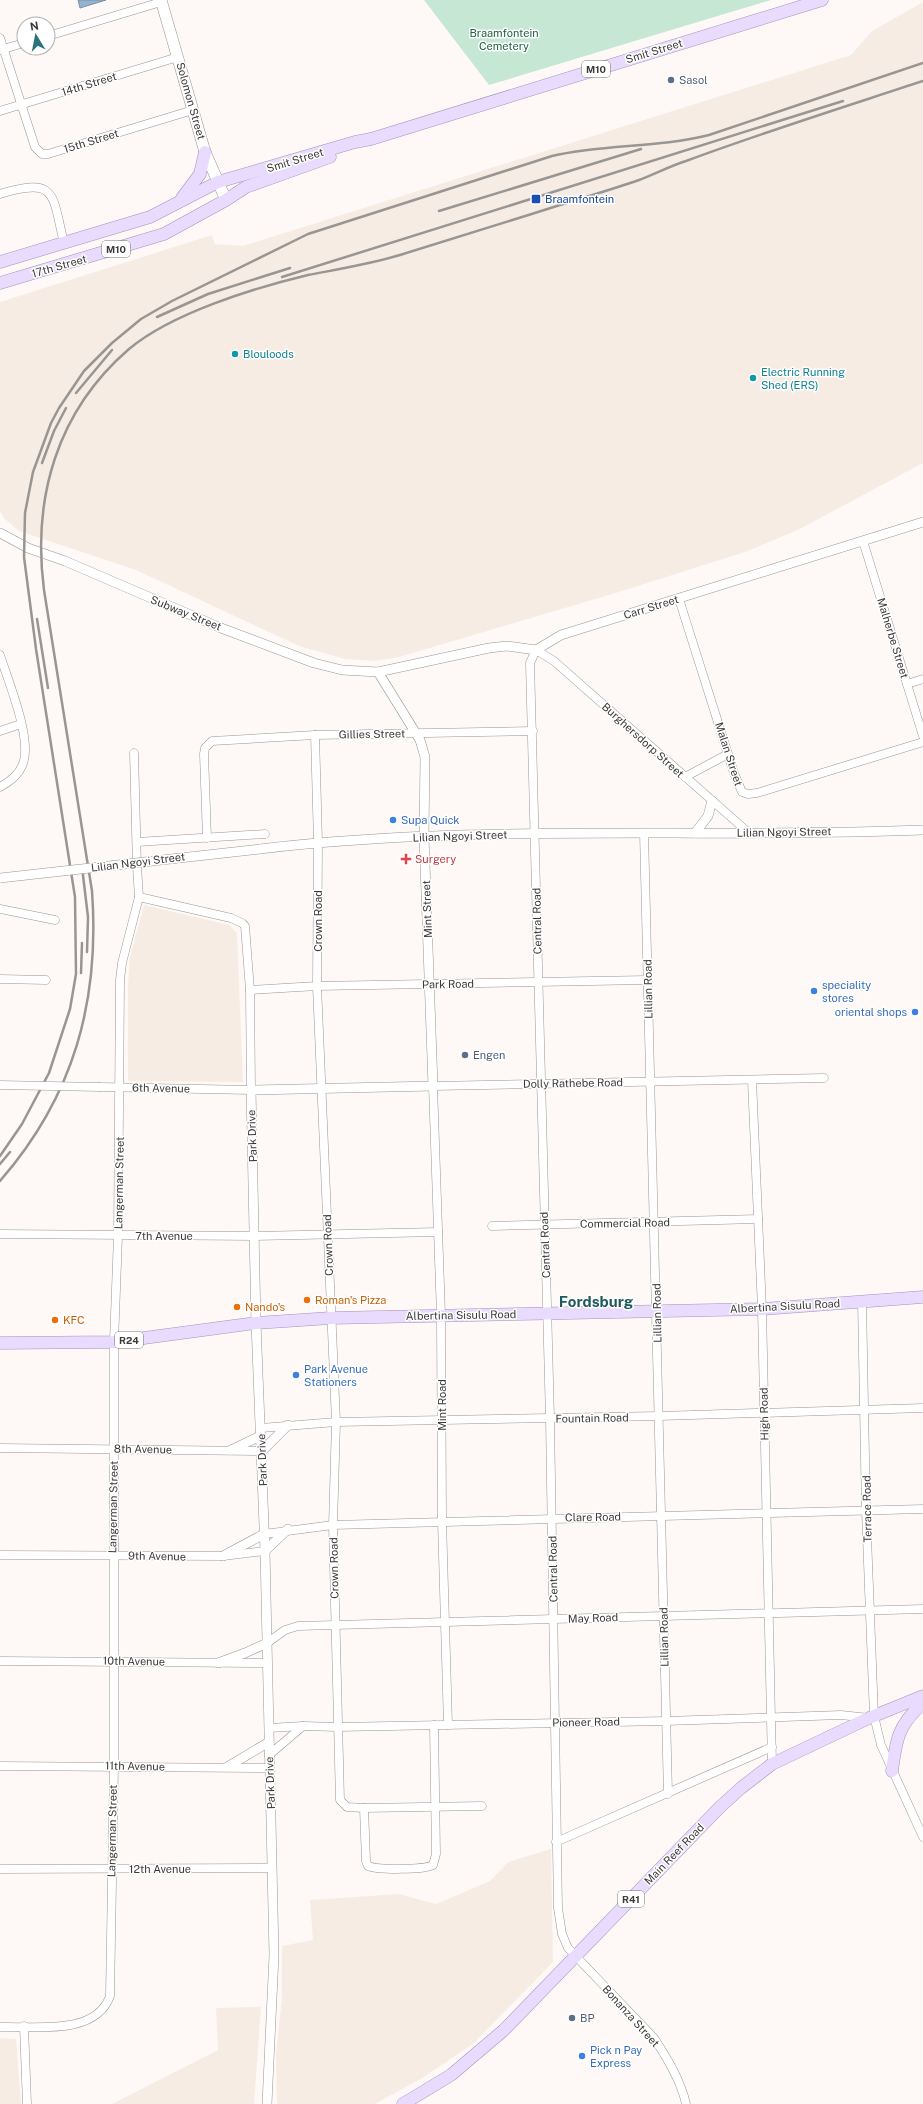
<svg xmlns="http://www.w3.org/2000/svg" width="923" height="2104" viewBox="0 0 923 2104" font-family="'Public Sans',sans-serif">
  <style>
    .built { fill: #f7ece4 }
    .green { fill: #c5e7d3 }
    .water { fill: #92b4d1; stroke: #788fa3 }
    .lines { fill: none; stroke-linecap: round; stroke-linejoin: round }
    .minor-casing { stroke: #9a9592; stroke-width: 9 }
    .tertiary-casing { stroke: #9a9592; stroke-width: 10 }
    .secondary-casing { stroke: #9a9592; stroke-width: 12 }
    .primary-casing { stroke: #a293b8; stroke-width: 13 }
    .minor { stroke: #fff; stroke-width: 8 }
    .tertiary { stroke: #fff; stroke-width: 9 }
    .secondary { stroke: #fff; stroke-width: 11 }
    .primary { stroke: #e8dbfe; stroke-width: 12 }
    .rail { stroke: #989593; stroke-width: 2.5 }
    .minor-bridge-casing { stroke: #9a9592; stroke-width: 9; stroke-linecap: butt }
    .tertiary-bridge-casing { stroke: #9a9592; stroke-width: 10; stroke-linecap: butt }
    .minor-bridge { stroke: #fff; stroke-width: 8 }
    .tertiary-bridge { stroke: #fff; stroke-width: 9 }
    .service-dot { fill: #5c6f8a; stroke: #fff; stroke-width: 1.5 }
    .transit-dot { fill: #1a4fb4; stroke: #fff; stroke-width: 1.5 }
    .culture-dot { fill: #0f9aa8; stroke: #fff; stroke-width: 1.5 }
    .shop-dot { fill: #3f7fe0; stroke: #fff; stroke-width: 1.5 }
    .health-dot { fill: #e0444e; stroke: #fff; stroke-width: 1.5 }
    .food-dot { fill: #e8710a; stroke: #fff; stroke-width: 1.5 }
    .labels { text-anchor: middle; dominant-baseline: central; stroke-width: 3; stroke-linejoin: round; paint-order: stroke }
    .shield { fill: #fff; stroke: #767574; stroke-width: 1 }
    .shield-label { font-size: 10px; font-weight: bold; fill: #3c3a39 }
    .park-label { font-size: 11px; fill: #1f6243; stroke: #fff }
    .street-label { font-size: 11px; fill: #3c3a39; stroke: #fff }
    .service-label { font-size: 11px; fill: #4e5e75; stroke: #fff; text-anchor: start }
    .transit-label { font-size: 11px; fill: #164399; stroke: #fff; text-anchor: start }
    .culture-label { font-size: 11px; fill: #0d838f; stroke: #fff; text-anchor: start }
    .shop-label { font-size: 11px; fill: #366cbe; stroke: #fff; text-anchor: start }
    .health-label { font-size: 11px; fill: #be3a42; stroke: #fff; text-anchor: start }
    .food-label { font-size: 11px; fill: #c56008; stroke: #fff; text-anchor: start }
    .district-label { font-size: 15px; font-weight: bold; fill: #1e595d; stroke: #fff }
  </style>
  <rect width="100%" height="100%" fill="#fef9f6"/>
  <g class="built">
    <polygon points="923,2 923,463 798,530 748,551 619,592 399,657 375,661 345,659 299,646 136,570 19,531 4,518 0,511 0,302 212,235 215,244 243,246 851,55 872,31"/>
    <polygon points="144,905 229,925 237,933 243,1082 128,1081 128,986 130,957"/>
    <polygon points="551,1849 553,1962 474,2043 424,2077 375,2104 277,2104 276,2055 282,1997 282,1946 313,1940 310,1900 399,1894 436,1904 490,1881 508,1862"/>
    <polygon points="261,2007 254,2104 112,2104 218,2050 216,2008"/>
    <polygon points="0,2038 16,2039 21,2104 0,2104"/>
  </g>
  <polygon class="green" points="424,0 771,0 489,85"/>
  <polygon class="water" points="78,0 106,0 80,8"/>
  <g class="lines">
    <g class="minor-casing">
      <g id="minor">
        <polyline points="48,36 161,2"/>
        <polyline points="0,38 35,147 42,154 48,154 193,110"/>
        <polyline points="0,50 24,43"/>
        <polyline points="0,111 178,57"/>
        <path d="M0,194C58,176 52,195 64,243"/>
        <polyline points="863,541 923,736"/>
        <polyline points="679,599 734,773 742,792 748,794 757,793 923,742"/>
        <path d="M0,655C8,681 34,742 22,766C18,776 9,782 0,787"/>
        <polyline points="907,684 923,679"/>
        <polyline points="0,731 21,724"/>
        <polyline points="315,735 318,842 317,986 336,1422 333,1525 340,1800 347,1807 364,1808 482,1806"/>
        <polyline points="685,777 728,754"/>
        <polyline points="644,833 668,1794"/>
        <polyline points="207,838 204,754 205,748 212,741 315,735 533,731"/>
        <polyline points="137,842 265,834"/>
        <polyline points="0,909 55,920"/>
        <polyline points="0,979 46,980"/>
        <polyline points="250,990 317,986 647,980"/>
        <polyline points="752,1080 762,1309 772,1764"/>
        <polyline points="100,1087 251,1090 250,990 245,926 242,923 231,918 139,897"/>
        <polyline points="492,1226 758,1219"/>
        <polyline points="0,1234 255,1236 438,1232"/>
        <polyline points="862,1301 866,1511 874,1716 881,1745 923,1837"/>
        <polyline points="261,1428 336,1422 659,1416 923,1408"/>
        <polyline points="0,1448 262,1451"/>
        <polyline points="264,1534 333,1525 923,1509"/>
        <polyline points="0,1555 223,1556 265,1551"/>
        <polyline points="267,1643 285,1630 298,1626 923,1609"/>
        <polyline points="0,1661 267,1663"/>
        <polyline points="448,1725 442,1521 441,1315 433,1086 824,1078"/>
        <polyline points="269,1728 303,1726 337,1727 666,1721 841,1715 869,1718"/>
        <polyline points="269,1755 303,1726"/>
        <polyline points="0,1766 269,1768"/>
        <path d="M364,1808L366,1861L368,1866C378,1870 424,1870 433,1865L436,1854L434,1725"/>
        <polyline points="556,1842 772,1747"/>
        <polyline points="0,1869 272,1868"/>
        <polyline points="24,2026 27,2104"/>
        <path d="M0,2027C35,2026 96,2036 110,1996L114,1766V1342L118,1236L120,980L122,963L139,897L137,867L134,753"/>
        <path d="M686,2104C681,2081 667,2058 654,2038L568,1948L562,1934L558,1908L550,1419L530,663L536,650L554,661L749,833"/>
      </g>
    </g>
    <g class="tertiary-casing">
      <g id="tertiary">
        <polyline points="0,533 28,548 65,561 221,628 314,663 342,670 378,672 489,648 507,646 536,650 561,635 923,522"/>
        <polyline points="695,833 708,816 712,801"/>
        <path d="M260,849C480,823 702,839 923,830"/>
        <polyline points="231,1450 260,1436"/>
        <polyline points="262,1451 288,1425"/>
        <polyline points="265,1551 288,1529"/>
        <polyline points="223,1556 264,1534"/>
        <polyline points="218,1663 245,1653 267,1643"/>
        <polyline points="227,1767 269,1742"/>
        <polyline points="267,2104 274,1955 265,1551 256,1323 251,1090 433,1086 424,837 425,757 420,740 378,672"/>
      </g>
    </g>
    <g class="secondary-casing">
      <polyline id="secondary" points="161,0 205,152 226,200"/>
    </g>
    <g class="primary-casing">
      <g id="primary">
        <polyline points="182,198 200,174 205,152"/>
        <polyline points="0,262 150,217 218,182 355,142 371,139 822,0"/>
        <polyline points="0,283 164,234 226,200 246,187 330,157"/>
        <polyline points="0,1343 114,1342 256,1323 331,1318 762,1309 923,1297"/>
        <path d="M892,1771C896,1740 898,1725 923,1703"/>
        <polyline points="403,2104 451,2075 504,2030 720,1807 741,1788 772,1764 869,1718 923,1696"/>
      </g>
    </g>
    <use href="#minor" class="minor"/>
    <use href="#tertiary" class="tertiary"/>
    <use href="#secondary" class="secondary"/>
    <use href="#primary" class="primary"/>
    <g class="rail">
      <polyline points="439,211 641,149"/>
      <polyline points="282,277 843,101"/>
      <polyline points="157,317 208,294 290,268"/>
      <polyline points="76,393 112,350"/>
      <polyline points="42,463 54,431 66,408"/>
      <polyline points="37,619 48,688"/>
      <polyline points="82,867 88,917 87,952"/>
      <polyline points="81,973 82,943"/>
      <path d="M0,1156L22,1124L49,1073L70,1009L76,974L75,897L36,649L24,557L25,513L33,472L51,423L59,408L84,371L112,343L141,319L172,301L308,234L552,156C604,144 658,148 709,135L923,63"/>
      <polyline points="0,1164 10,1152"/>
      <path d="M0,1181C74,1096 100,1001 92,891L44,590C32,498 57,411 129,349C172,313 254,288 308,275C339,269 370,264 400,255C454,238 507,222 560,205C586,197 613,189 639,180C655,174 670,166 686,161C764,132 844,107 923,81"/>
    </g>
    <g class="minor-bridge-casing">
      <polyline id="minor-bridge" points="0,1085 100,1087"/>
    </g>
    <g class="tertiary-bridge-casing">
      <polyline id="tertiary-bridge" points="0,878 260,849"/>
    </g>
    <use href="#minor-bridge" class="minor-bridge"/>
    <use href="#tertiary-bridge" class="tertiary-bridge"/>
  </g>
  <g class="service-dot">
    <circle cx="671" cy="80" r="4"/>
    <circle cx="465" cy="1055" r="4"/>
    <circle cx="572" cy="2018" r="4"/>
  </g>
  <rect class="transit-dot" x="531" y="194" width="10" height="10" rx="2"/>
  <g class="culture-dot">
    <circle cx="235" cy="354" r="4"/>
    <circle cx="753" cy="378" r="4"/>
  </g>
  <g class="shop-dot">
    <circle cx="393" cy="820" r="4"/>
    <circle cx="814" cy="991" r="4"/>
    <circle cx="915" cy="1012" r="4"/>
    <circle cx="296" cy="1375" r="4"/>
    <circle cx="582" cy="2056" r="4"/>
  </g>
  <path class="health-dot" d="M404 853h4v4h4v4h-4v4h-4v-4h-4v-4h4z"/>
  <g class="food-dot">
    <circle cx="307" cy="1300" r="4"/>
    <circle cx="237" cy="1307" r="4"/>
    <circle cx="55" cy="1320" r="4"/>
  </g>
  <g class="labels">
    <g class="shield">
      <rect x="582" y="61" width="28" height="16" rx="3"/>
      <rect x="102" y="241" width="28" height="16" rx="3"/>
      <rect x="115" y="1332" width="28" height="16" rx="3"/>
      <rect x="618" y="1891" width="26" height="16" rx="3"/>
    </g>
    <g class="shield-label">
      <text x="596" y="69">M10</text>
      <text x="116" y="249">M10</text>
      <text x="129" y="1340">R24</text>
      <text x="631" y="1899">R41</text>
    </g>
    <g class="park-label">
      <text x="504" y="33">Braamfontein<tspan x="504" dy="13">Cemetery</tspan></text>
    </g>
    <g class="street-label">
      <text transform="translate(654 51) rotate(-17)">Smit Street</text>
      <text transform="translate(89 84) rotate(-17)">14th Street</text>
      <text transform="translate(191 101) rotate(74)">Solomon Street</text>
      <text transform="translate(91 141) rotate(-17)">15th Street</text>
      <text transform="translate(295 160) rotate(-17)">Smit Street</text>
      <text transform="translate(59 266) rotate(-16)">17th Street</text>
      <text transform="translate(651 607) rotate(-17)">Carr Street</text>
      <text transform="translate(186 613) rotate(22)">Subway Street</text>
      <text transform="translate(893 638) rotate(73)">Malherbe Street</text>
      <text transform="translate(372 734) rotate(-1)">Gillies Street</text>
      <text transform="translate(643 740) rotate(42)">Burghersdorp Street</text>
      <text transform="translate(729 754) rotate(72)">Malan Street</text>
      <text transform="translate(784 832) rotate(-1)">Lilian Ngoyi Street</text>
      <text transform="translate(460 836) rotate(-2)">Lilian Ngoyi Street</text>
      <text transform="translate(138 862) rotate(-7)">Lilian Ngoyi Street</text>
      <text transform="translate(427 909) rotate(-92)">Mint Street</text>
      <text transform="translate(318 921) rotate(-90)">Crown Road</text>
      <text transform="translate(537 921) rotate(-91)">Central Road</text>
      <text transform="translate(448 984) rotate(-1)">Park Road</text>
      <text transform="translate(648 989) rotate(-91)">Lillian Road</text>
      <text transform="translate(573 1083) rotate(-1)">Dolly Rathebe Road</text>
      <text transform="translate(161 1088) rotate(1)">6th Avenue</text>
      <text transform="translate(252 1136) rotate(-92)">Park Drive</text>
      <text transform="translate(119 1183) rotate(-89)">Langerman Street</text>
      <text transform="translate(625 1223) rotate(-1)">Commercial Road</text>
      <text x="164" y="1236">7th Avenue</text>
      <text transform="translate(328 1245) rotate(-92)">Crown Road</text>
      <text transform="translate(545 1245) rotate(-92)">Central Road</text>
      <text transform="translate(785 1306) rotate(-3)">Albertina Sisulu Road</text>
      <text transform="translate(657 1313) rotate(-91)">Lillian Road</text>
      <text transform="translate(461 1315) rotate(-1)">Albertina Sisulu Road</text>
      <text transform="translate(442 1405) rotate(-90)">Mint Road</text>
      <text transform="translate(764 1414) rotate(-91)">High Road</text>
      <text transform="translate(592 1418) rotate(-1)">Fountain Road</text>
      <text transform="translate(143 1449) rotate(1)">8th Avenue</text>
      <text transform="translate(262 1460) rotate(-92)">Park Drive</text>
      <text transform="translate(113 1507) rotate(-89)">Langerman Street</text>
      <text transform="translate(867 1509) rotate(-91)">Terrace Road</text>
      <text transform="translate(593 1517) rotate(-1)">Clare Road</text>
      <text transform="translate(157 1556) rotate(1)">9th Avenue</text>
      <text transform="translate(334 1568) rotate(-91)">Crown Road</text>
      <text transform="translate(553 1569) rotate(-91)">Central Road</text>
      <text transform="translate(593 1618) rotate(-2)">May Road</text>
      <text transform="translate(664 1637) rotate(-91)">Lillian Road</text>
      <text transform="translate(134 1661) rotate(1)">10th Avenue</text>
      <text transform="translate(586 1722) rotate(-1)">Pioneer Road</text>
      <text transform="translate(135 1766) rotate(1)">11th Avenue</text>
      <text transform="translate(270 1783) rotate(-92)">Park Drive</text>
      <text transform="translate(112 1831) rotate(-89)">Langerman Street</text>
      <text transform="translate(674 1854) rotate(-46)">Main Reef Road</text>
      <text x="160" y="1869">12th Avenue</text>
      <text transform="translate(631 2016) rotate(48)">Bonanza Street</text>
    </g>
    <g class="service-label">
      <text x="679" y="80">Sasol</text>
      <text x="473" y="1055">Engen</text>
      <text x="580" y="2018">BP</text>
    </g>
    <g class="transit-label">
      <text x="545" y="199">Braamfontein</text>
    </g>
    <g class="culture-label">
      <text x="243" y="354">Blouloods</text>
      <text x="761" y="372">Electric Running<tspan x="761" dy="13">Shed (ERS)</tspan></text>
    </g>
    <g class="shop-label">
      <text x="401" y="820">Supa Quick</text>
      <text x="822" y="985">speciality<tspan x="822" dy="13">stores</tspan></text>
      <text x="907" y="1012" text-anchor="end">oriental shops</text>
      <text x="304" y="1369">Park Avenue<tspan x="304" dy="13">Stationers</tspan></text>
      <text x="590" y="2050">Pick n Pay<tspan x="590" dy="13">Express</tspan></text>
    </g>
    <g class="health-label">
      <text x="415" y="859">Surgery</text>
    </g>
    <g class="food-label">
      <text x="315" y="1300">Roman's Pizza</text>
      <text x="245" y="1307">Nando's</text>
      <text x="63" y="1320">KFC</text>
    </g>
    <g class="district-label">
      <text x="596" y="1301">Fordsburg</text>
    </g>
  </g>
  <g transform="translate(36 36) rotate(350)"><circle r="19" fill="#ffffff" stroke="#b1b0b0"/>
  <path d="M0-3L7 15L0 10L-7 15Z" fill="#2a7479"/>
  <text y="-6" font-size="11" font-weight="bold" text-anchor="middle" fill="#3c3a39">N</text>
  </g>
</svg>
